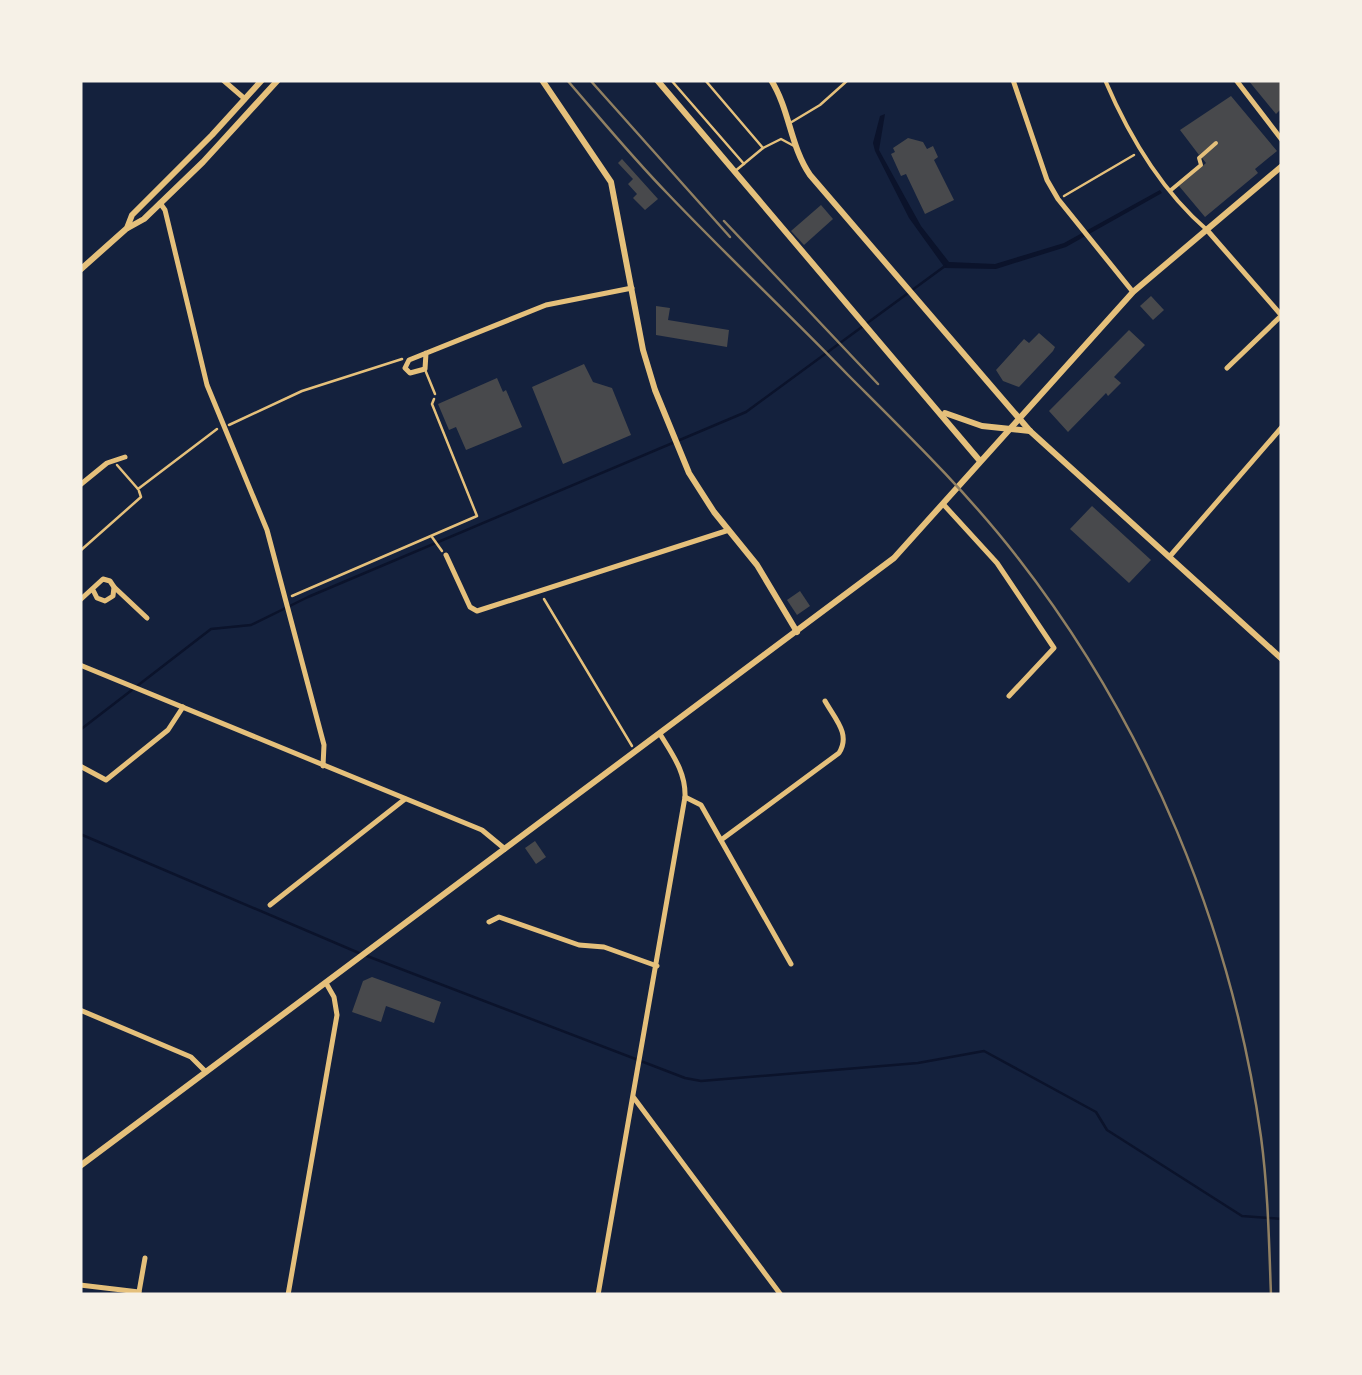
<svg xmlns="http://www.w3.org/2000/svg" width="1362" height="1375" viewBox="0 0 1362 1375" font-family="'Times New Roman',serif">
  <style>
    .water { fill: #0b132b }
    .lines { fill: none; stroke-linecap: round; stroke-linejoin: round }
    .stream { stroke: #0b132b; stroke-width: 2.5 }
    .building { fill: #48494c }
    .path { stroke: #e5c07b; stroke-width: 2.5 }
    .service { stroke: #e5c07b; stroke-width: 2.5 }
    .pedestrian { stroke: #e5c07b; stroke-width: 4 }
    .minor { stroke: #e5c07b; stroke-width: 5 }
    .tertiary { stroke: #e5c07b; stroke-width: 6 }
    .secondary { stroke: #e5c07b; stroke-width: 6 }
    .rail { stroke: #918062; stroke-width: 2.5 }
  </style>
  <rect width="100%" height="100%" fill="#14213d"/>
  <polygon class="water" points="885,114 879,150 921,226 949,262 995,264 1064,243 1160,190 1162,193 1066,247 996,269 945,268 909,218 875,151 873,143 880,116"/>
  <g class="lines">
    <g class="stream">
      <polyline points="1280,122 1282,122"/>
      <polyline points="80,730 211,629 251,625 308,597 746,412 945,266"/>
      <polyline points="80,834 359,953"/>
      <polyline points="367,956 685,1078 701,1081 918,1063 984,1051 1096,1112 1107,1130 1242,1216 1282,1219"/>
    </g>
  </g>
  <g class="building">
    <polygon points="1248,80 1282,80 1282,108 1276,114"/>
    <polygon points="1231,96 1277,151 1255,169 1258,173 1205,217 1179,186 1206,163 1202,158 1215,142 1199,155 1180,130"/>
    <polygon points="908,138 923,142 927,149 933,146 938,157 934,160 954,200 925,214 906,174 901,176 891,154 895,152 893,148"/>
    <polygon points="622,159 658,199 645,210 633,198 637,194 628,184 633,179 618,163"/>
    <polygon points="821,205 833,219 804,245 791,231"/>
    <polygon points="1151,296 1164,310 1153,320 1140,306"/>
    <polygon points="656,306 670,308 668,320 729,330 727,347 656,335"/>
    <polygon points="1129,330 1145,345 1114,377 1121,383 1108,396 1106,393 1068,432 1049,411"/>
    <polygon points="1039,333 1055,347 1053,351 1019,387 1003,381 996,370 1024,339 1029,343"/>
    <polygon points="584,364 593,382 612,388 631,435 563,464 532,387"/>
    <polygon points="497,378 503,392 506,390 522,427 466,450 456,427 449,430 438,404"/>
    <polygon points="1092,506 1151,560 1129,583 1070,529"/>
    <polygon points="800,591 810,606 797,615 787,600"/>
    <polygon points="535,841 546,857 536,864 525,848"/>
    <polygon points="372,977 441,1002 434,1023 386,1006 381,1022 352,1012 363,981"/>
  </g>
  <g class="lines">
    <g class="path">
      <polyline points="1064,196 1134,155"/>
      <polyline points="229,425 302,391 402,359"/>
      <polyline points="117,465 138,489"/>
      <polyline points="138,489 217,429"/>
      <polyline points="432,537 442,551"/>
      <polyline points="80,551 141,497 139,491"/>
      <polyline points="292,596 477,516 432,404 434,399"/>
      <polyline points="544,599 632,746"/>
    </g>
    <g class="service">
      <polyline points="671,80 744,164"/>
      <polyline points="705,80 763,148"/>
      <polyline points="790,123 820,105 848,80"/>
      <polyline points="734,172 763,148 781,139 794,146"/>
      <polyline points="426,372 435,394"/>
    </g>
    <g class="pedestrian">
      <path d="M1105,80C1128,134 1162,191 1207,230"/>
      <polyline points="1171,190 1201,165 1199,158 1216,143"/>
    </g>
    <g class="minor">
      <polyline points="223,80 245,99"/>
      <polyline points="1013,80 1047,180 1058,199 1133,292"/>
      <polyline points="1236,80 1282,140"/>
      <polyline points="160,203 165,210 207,385 267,530 324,745 323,766"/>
      <polyline points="1207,230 1282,316"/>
      <polyline points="426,353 425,369 410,373 405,368 409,360 546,305 632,288"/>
      <polyline points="1227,368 1281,316"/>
      <polyline points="80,485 107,463 125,457"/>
      <polyline points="944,505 997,563 1054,648 1009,696"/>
      <polyline points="446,555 470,607 477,611 729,530"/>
      <polyline points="1171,555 1282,427"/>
      <polyline points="114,587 147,618"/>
      <polyline points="80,600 103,579 110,581 114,587 113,596 105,601 97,598 93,590"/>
      <polyline points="80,665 482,830 505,849"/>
      <polyline points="80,766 106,780 168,730 183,707"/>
      <polyline points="685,797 701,805 791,964"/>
      <path d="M721,840L839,753C851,734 835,719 825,701"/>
      <polyline points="270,905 405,799"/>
      <polyline points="489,922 499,917 579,945 604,947 657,966"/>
      <polyline points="80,1010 191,1057 206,1072"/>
      <polyline points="634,1098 781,1295"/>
      <polyline points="80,1285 139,1292"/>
      <polyline points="139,1292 145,1258"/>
      <polyline points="288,1295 337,1015 334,997 326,983"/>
      <path d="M598,1295L685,797C686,772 672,754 660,734"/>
    </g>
    <g class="tertiary">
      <polyline points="542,80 611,182 643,350 655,390 689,473 714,512 757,565 797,632"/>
      <polyline points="657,80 980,461"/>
      <path d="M771,80C790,110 790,146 810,175L1030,431L1282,659"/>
      <polyline points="945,413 982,426 1030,431"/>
    </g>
    <g class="secondary">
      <polyline points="127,228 132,215 212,135 262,80"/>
      <polyline points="80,270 126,229 144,219 203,162 278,80"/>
      <polyline points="80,1166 894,558 1133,292 1282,166"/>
    </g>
    <g class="rail">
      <path d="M567,80C600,118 632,157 667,193C726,255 789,314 848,375C907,434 967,492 1018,558C1147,724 1232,928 1261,1137C1268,1189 1269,1242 1271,1295"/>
      <polyline points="590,80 730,237"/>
      <polyline points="724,221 878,384"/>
    </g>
  </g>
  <rect width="1362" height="1375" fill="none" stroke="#f6f1e7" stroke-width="165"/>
</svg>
